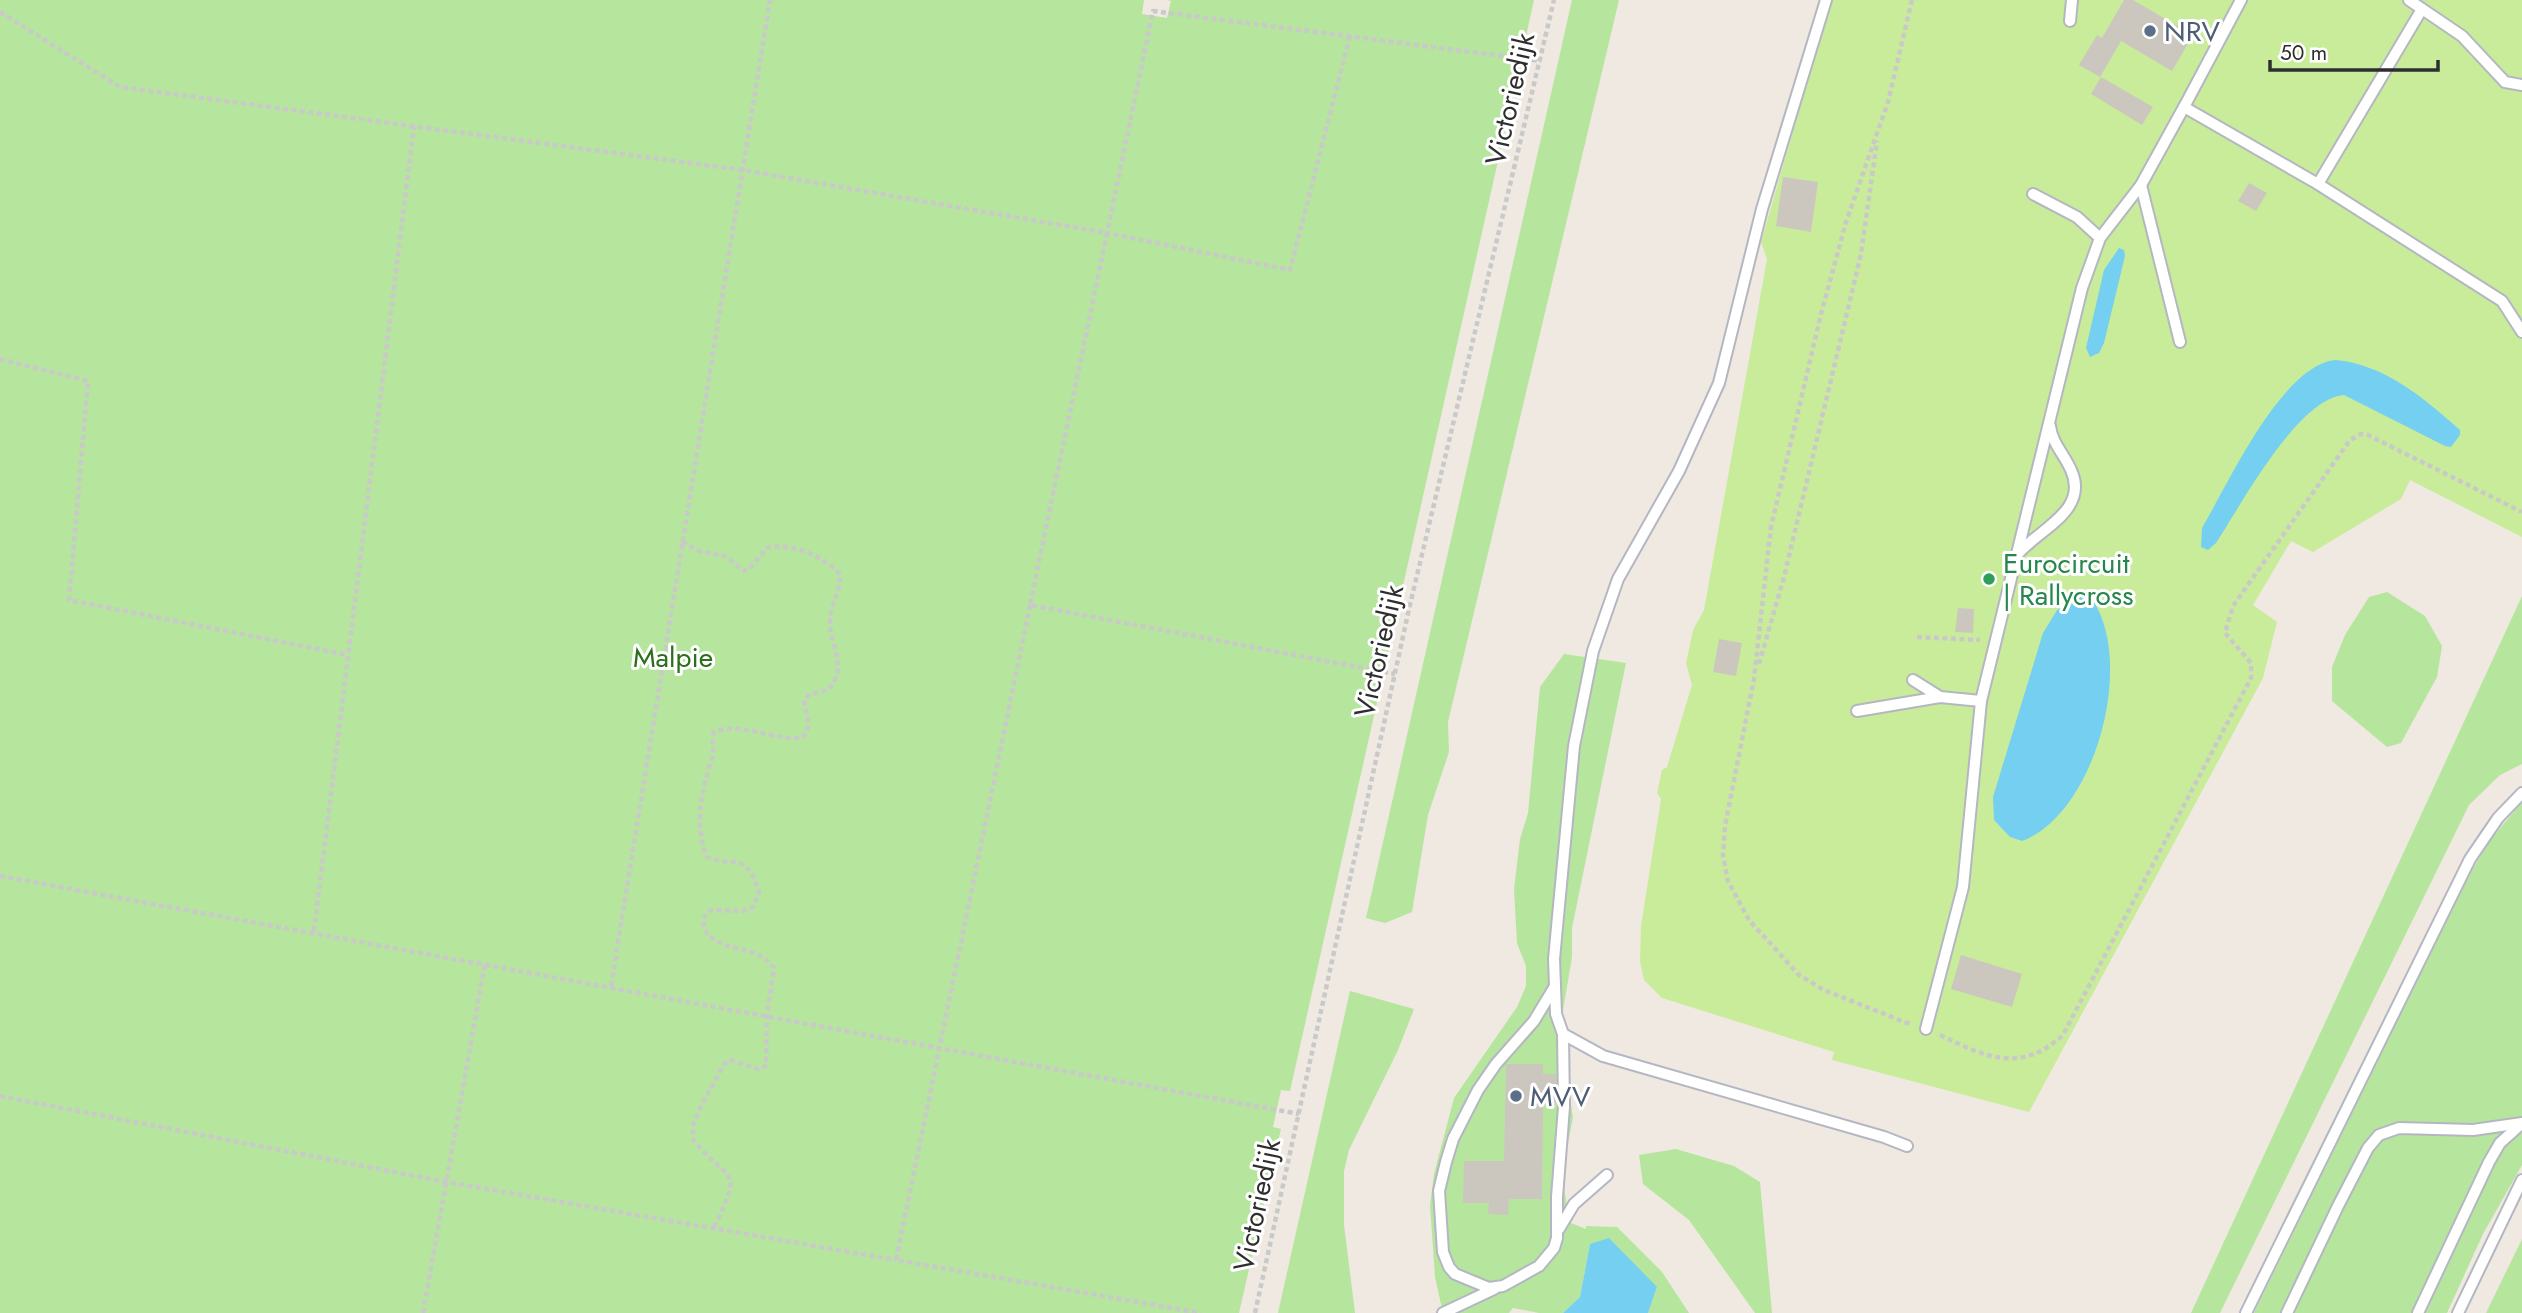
<svg xmlns="http://www.w3.org/2000/svg" width="2522" height="1313" viewBox="0 0 2522 1313" font-family="Jost,sans-serif">
  <style>
    .green { fill: #b6e59e }
    .pitch { fill: #c9ec9a }
    .water { fill: #75cff0 }
    .building { fill: #cbc7bf }
    .lines { fill: none; stroke-linecap: round; stroke-linejoin: round }
    .lane-casing { stroke: #b4b7c1; stroke-width: 14 }
    .path { stroke: #c9c9c9; stroke-width: 4.5; stroke-dasharray: 5 3.5; stroke-linecap: butt }
    .lane { stroke: #fff; stroke-width: 10 }
    .service-dot { fill: #5c6f8a; stroke: #fff; stroke-width: 2.5 }
    .leisure-dot { fill: #2e9e5b; stroke: #fff; stroke-width: 2.5 }
    .labels { text-anchor: middle; dominant-baseline: central; stroke-width: 6; stroke-linejoin: round; paint-order: stroke }
    .service-label { font-size: 28px; fill: #4e5e75; stroke: #fff; text-anchor: start }
    .street-label { font-size: 28px; fill: #2e2e2e; stroke: #fff }
    .leisure-label { font-size: 28px; fill: #27864d; stroke: #fff; text-anchor: start }
    .park-label { font-size: 28px; fill: #2c6e1b; stroke: #fff }
  </style>
  <rect width="100%" height="100%" fill="#efe9e1"/>
  <g class="green">
    <polygon points="0,0 1144,0 1142,14 1167,18 1171,1 1167,0 1534,0 1290,1091 1281,1090 1273,1127 1281,1129 1239,1313 0,1313"/>
    <polygon points="1572,0 1619,0 1448,722 1449,752 1428,815 1412,912 1385,923 1366,918"/>
    <polygon points="2387,592 2425,616 2442,646 2437,677 2401,743 2387,747 2332,701 2332,667 2345,635 2369,597"/>
    <polygon points="2522,596 2522,764 2500,775 2469,805 2220,1313 2191,1313"/>
    <polygon points="1564,654 1626,663 1572,928 1572,957 1559,1034 1573,1117 1562,1175 1567,1206 1553,1216 1586,1229 1586,1226 1617,1227 1662,1272 1689,1313 1648,1313 1657,1287 1590,1244 1580,1297 1563,1313 1539,1313 1513,1308 1509,1313 1443,1313 1435,1277 1430,1205 1434,1174 1454,1098 1517,1007 1526,986 1526,966 1517,943 1514,889 1520,839 1528,813 1540,687"/>
    <polygon points="2522,802 2522,1165 2483,1234 2447,1313 2254,1313 2469,875 2491,839"/>
    <polygon points="1350,991 1414,1009 1398,1050 1349,1150 1344,1171 1344,1225 1355,1313 1278,1313"/>
    <polygon points="1676,1149 1734,1166 1760,1182 1772,1313 1755,1313 1689,1220 1643,1184 1639,1155"/>
    <polygon points="2522,1239 2522,1313 2486,1313"/>
  </g>
  <polygon class="pitch" points="1831,0 2522,0 2522,537 2410,480 2401,499 2313,552 2291,541 2253,605 2277,622 2263,678 2029,1112 1832,1060 1834,1052 1662,998 1644,980 1640,961 1641,926 1661,799 1657,793 1662,770 1667,767 1692,685 1686,663 1693,630 1704,610 1767,259 1761,242"/>
  <g class="water">
    <polygon points="2119,248 2124,250 2125,256 2104,343 2099,353 2090,357 2086,348 2104,270"/>
    <path d="M2335,360C2384,364 2424,398 2460,430V435L2451,447L2445,446L2344,395C2297,399 2241,505 2216,543L2208,550L2201,547L2202,528C2228,484 2282,365 2335,360Z"/>
    <path d="M2080,597L2092,599C2136,663 2095,814 2022,841L2010,837L1994,820L1993,797L2043,633L2057,610Z"/>
    <polygon points="1609,1238 1657,1287 1648,1313 1563,1313 1580,1297 1590,1244"/>
  </g>
  <g class="building">
    <polygon points="2124,0 2133,0 2193,35 2172,71 2121,41 2100,77 2079,65 2097,35 2102,38"/>
    <polygon points="2101,77 2153,107 2142,125 2091,94"/>
    <polygon points="1783,177 1818,182 1811,232 1776,226"/>
    <polygon points="2249,183 2267,193 2256,211 2238,201"/>
    <polygon points="1958,608 1974,609 1973,633 1955,632"/>
    <polygon points="1719,639 1742,643 1736,676 1713,672"/>
    <polygon points="1961,955 2022,974 2012,1007 1951,989"/>
    <polygon points="1506,1064 1543,1064 1543,1074 1556,1074 1556,1105 1543,1105 1542,1199 1509,1199 1508,1215 1488,1214 1489,1203 1463,1203 1464,1161 1504,1161"/>
  </g>
  <g class="lines">
    <g class="lane-casing">
      <g id="lane">
        <polyline points="1826,0 1762,209 1719,383 1679,471 1618,579 1593,651 1574,746 1554,959 1556,1014 1563,1034 1603,1056 1884,1137 1907,1146"/>
        <polyline points="2241,0 2184,107 2318,184"/>
        <polyline points="2409,0 2462,36 2505,82 2522,85"/>
        <polyline points="2422,9 2318,184 2502,301 2522,332"/>
        <polyline points="2070,21 2072,0"/>
        <polyline points="2141,185 2180,342"/>
        <polyline points="2033,194 2077,217 2100,238"/>
        <path d="M2017,555C2037,530 2090,511 2071,470C2064,454 2052,443 2050,426"/>
        <polyline points="1913,680 1940,697"/>
        <polyline points="1857,711 1940,697 1981,701"/>
        <polyline points="1555,986 1534,1021 1496,1064 1478,1090 1453,1139 1446,1162 1439,1191 1443,1252 1449,1267 1455,1274 1489,1288 1503,1286 1539,1266 1554,1248 1557,1238 1557,1197 1564,1107 1563,1034"/>
        <polyline points="1926,1029 1963,887 1981,701 2082,288 2100,238 2141,185 2184,107"/>
        <polyline points="1559,1229 1574,1204 1607,1175"/>
        <polyline points="1443,1313 1494,1289"/>
        <polyline points="2246,1313 2470,859 2498,818 2522,793"/>
        <polyline points="2287,1313 2338,1206 2368,1148 2379,1135 2399,1128 2473,1130 2522,1123"/>
        <polyline points="2418,1313 2489,1162 2500,1143 2519,1126"/>
        <polyline points="2458,1313 2522,1180"/>
      </g>
    </g>
    <g class="path">
      <polyline points="1912,0 1888,102 1846,222 1821,314 1771,527 1754,679 1725,826 1723,856 1728,881 1749,920 1799,975 1824,990 1912,1025"/>
      <polyline points="0,12 120,87 742,170 1107,233 1030,605 1395,674"/>
      <polyline points="1350,36 1290,270 1107,233 1153,11 1541,61"/>
      <polyline points="0,359 88,381 69,600 348,655"/>
      <path d="M682,542L699,551L725,556L744,571L749,569L767,548C791,542 823,556 840,574C841,591 830,605 830,622C830,648 849,667 828,690L810,694L804,700C806,717 813,724 802,738C773,741 742,721 714,732C711,741 715,750 712,759C701,792 694,824 707,857C734,868 746,850 759,892L753,907L744,911L711,910L703,919L704,929C721,956 757,942 774,968L767,1015L766,1066L758,1069L730,1060L724,1064L698,1112L693,1126V1139C727,1184 746,1163 714,1227"/>
      <polyline points="1030,605 896,1260 1201,1313"/>
      <polyline points="1917,637 1980,640"/>
      <polyline points="1759,664 1784,577 1861,254 1877,141"/>
      <polyline points="0,876 1299,1114"/>
      <polyline points="314,931 414,126"/>
      <polyline points="611,986 770,0"/>
      <path d="M1940,1035C1985,1057 2021,1074 2063,1035L2251,678V663L2225,633L2233,606L2350,440L2361,434L2368,435L2522,512"/>
      <polyline points="0,1096 446,1182 896,1260"/>
      <polyline points="423,1313 485,963"/>
      <polyline points="1255,1313 1409,609 1554,0"/>
    </g>
    <use href="#lane" class="lane"/>
  </g>
  <g class="service-dot">
    <circle cx="2150" cy="31" r="7"/>
    <circle cx="1516" cy="1096" r="7"/>
  </g>
  <circle class="leisure-dot" cx="1989" cy="579" r="7"/>
  <g class="labels">
    <g class="service-label">
      <text x="2164" y="31">NRV</text>
      <text x="1530" y="1096">MVV</text>
    </g>
    <g class="street-label">
      <text transform="translate(1510 99) rotate(-77)">Victoriedijk</text>
      <text transform="translate(1379 651) rotate(-77)">Victoriedijk</text>
      <text transform="translate(1257 1205) rotate(-78)">Victoriedijk</text>
    </g>
    <g class="leisure-label">
      <text x="2003" y="563">Eurocircuit<tspan x="2003" dy="32">| Rallycross</tspan></text>
    </g>
    <g class="park-label">
      <text x="673" y="657">Malpie</text>
    </g>
  </g>
  <path d="M2270 60v10h168v-10" fill="none" stroke="#2e2e2e" stroke-width="3.5"/>
  <text x="2280" y="60" font-size="21" fill="#2e2e2e" stroke="#ffffff" stroke-width="5" paint-order="stroke">50 m</text>
</svg>
